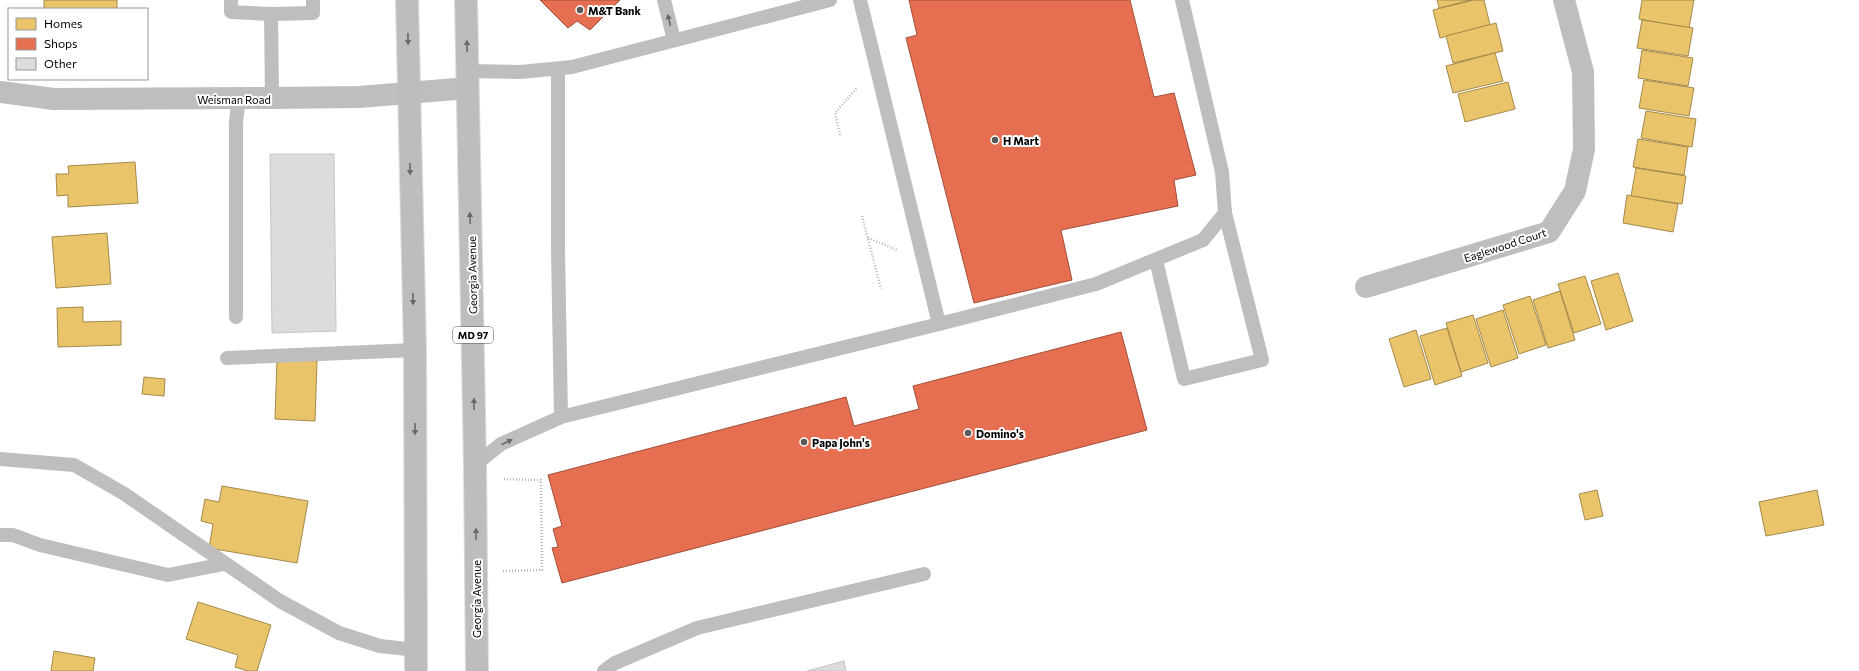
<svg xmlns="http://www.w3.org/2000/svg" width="1859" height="671" viewBox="0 0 1859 671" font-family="Commissioner,sans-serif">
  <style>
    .homes { fill: #e9c46a; stroke: #a3894a }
    .shops { fill: #e76f51; stroke: #a24e39 }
    .building { fill: #dcdcdc; stroke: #c5c5c5 }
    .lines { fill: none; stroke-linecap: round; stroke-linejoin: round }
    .primary-casing { stroke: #dbdbdb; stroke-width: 24 }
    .path { stroke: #b8b8b8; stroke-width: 2.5; stroke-dasharray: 1 2; stroke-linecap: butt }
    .service { stroke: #bebebe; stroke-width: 14 }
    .minor { stroke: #bebebe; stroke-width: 22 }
    .primary { stroke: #bdbdbd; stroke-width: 22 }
    .oneway { fill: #686868 }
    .poi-dot { fill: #595959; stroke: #fff; stroke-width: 1.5 }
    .labels { text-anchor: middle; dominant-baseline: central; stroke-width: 4; stroke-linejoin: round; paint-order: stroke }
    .shield { fill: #fff; stroke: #4c4c4c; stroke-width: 1 }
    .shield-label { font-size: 10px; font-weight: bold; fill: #000 }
    .poi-label { font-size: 11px; font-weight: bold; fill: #000; stroke: #fff; text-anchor: start }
    .street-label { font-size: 11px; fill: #000; stroke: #fff }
  </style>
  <rect width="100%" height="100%" fill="#fff"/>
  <g class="homes">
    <rect x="44" y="0" width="73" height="9"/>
    <polygon points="1437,0 1471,0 1439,8"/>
    <polygon points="1474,0 1484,0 1490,25 1440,38 1433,10"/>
    <polygon points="1642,0 1694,0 1689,28 1639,19"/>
    <polygon points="1642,20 1693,28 1688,56 1637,48"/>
    <polygon points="1496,23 1503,51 1453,63 1446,36"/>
    <polygon points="1642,50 1693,58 1688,86 1638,78"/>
    <polygon points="1495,53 1503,81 1453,93 1446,66"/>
    <polygon points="1644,80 1694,88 1689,116 1639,108"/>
    <polygon points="1508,82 1515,109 1465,122 1458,94"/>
    <polygon points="1646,111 1696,119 1692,147 1641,138"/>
    <polygon points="1638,139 1688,147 1684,175 1633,167"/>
    <polygon points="135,162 138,203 68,207 68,195 57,196 56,174 69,174 68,166"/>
    <polygon points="1636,168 1686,176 1682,204 1631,196"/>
    <polygon points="1627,195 1678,204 1673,232 1623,223"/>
    <polygon points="107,233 111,284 56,288 52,237"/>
    <polygon points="1618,273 1633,321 1606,330 1591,281"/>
    <polygon points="1585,276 1601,324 1574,333 1558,284"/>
    <polygon points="1560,291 1575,340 1548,348 1533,300"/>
    <polygon points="1530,296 1546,345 1519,354 1503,305"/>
    <polygon points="83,307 83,322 121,321 121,345 58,347 57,308"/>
    <polygon points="1503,310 1518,358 1491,367 1476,319"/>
    <polygon points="1473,315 1488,363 1461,372 1446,323"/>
    <polygon points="1447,328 1462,376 1435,385 1420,336"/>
    <polygon points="1416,330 1431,379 1404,387 1389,339"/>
    <polygon points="277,359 317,361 315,421 275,419"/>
    <polygon points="144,377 165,379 164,396 142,394"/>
    <polygon points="222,486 308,501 297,563 209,548 213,524 201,521 205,499 219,502"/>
    <polygon points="1597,490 1603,516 1585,520 1579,494"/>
    <polygon points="1817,490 1824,525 1766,536 1759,502"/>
    <polygon points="198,602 271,625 257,671 248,671 235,667 238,655 186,639"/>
    <polygon points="54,651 95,658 93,671 51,671"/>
  </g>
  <g class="shops">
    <polygon points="540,0 620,0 590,30 577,21 568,28"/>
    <polygon points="909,0 1130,0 1154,97 1174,93 1196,175 1174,180 1178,206 1061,230 1072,280 974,303 906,38 917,35"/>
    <polygon points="1121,332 1147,430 562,583 552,548 558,547 553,529 562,526 548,475 846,397 854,426 919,409 913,386"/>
  </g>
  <g class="building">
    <polygon points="270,154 334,154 336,331 272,333"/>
    <polygon points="844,661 846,671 807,671"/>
  </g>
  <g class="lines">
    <g class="primary-casing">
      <g id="primary">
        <polyline points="407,0 415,350 416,671"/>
        <polyline points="466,0 475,465 477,671"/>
      </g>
    </g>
    <g class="path">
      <polyline points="840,135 835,113 857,88"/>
      <polyline points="862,216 881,289"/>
      <polyline points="868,238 897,250"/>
      <polyline points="503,571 542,570 541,480 503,479"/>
    </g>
    <g class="service">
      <polyline points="231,0 231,12 271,14 272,98"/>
      <polyline points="664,0 674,40"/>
      <polyline points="271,14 313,13 313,0"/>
      <polyline points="558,69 558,250 561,417"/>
      <polyline points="467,71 520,72 572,67 830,0"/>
      <polyline points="1156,260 1184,379 1262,360 1225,213"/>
      <polyline points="236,317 236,122 239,98"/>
      <polyline points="939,324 1096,284 1203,240 1225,213 1222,172 1182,0"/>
      <polyline points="227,358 415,350"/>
      <polyline points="0,459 74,465 123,493 280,601 339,633 380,646 416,650"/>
      <polyline points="475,465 501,444 561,417 939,324 860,0"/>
      <polyline points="0,535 13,535 40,545 168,575 224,564"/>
      <polyline points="604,671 615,663 697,628 924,574"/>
    </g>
    <g class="minor">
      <polyline points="0,92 54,99 272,98 359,97 468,88"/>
      <polyline points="1366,287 1549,232 1575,191 1584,149 1583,72 1564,0"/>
    </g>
    <use href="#primary" class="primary"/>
  </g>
  <defs><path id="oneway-solid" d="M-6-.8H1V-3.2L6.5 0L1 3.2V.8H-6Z"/></defs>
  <g class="oneway">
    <use href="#oneway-solid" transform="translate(669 20) rotate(-104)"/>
    <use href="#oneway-solid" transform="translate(408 39) rotate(89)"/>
    <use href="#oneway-solid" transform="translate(467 46) rotate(-91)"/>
    <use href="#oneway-solid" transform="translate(410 169) rotate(89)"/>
    <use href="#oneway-solid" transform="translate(470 218) rotate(-91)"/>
    <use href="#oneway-solid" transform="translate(413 299) rotate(89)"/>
    <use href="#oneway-solid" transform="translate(474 404) rotate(-91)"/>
    <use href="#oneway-solid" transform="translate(415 429) rotate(90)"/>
    <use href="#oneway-solid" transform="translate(507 442) rotate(-25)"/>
    <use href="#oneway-solid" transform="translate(476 534) rotate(-90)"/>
  </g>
  <g class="poi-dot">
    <circle cx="580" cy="10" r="4"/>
    <circle cx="995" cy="140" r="4"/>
    <circle cx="968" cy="433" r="4"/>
    <circle cx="804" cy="442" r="4"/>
  </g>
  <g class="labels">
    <rect class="shield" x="453" y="327" width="40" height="16" rx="3"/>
    <g class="shield-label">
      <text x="473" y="335">MD 97</text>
    </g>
    <g class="poi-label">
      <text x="588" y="10">M&amp;T Bank</text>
      <text x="1003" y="140">H Mart</text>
      <text x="976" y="433">Domino's</text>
      <text x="812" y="442">Papa John's</text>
    </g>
    <g class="street-label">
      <text x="234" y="99">Weisman Road</text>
      <text transform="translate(1505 245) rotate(-18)">Eaglewood Court</text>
      <text transform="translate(472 275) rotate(-91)">Georgia Avenue</text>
      <text transform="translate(476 599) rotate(-90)">Georgia Avenue</text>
    </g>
  </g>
  <rect x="8" y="8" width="140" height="72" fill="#ffffff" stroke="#999999"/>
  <rect x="16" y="18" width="20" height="12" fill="#e9c46a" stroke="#999999"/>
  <text x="44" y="28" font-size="12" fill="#000000">Homes</text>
  <rect x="16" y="38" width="20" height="12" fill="#e76f51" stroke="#999999"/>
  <text x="44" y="48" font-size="12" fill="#000000">Shops</text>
  <rect x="16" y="58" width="20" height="12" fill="#dcdcdc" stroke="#999999"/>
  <text x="44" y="68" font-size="12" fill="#000000">Other</text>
</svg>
